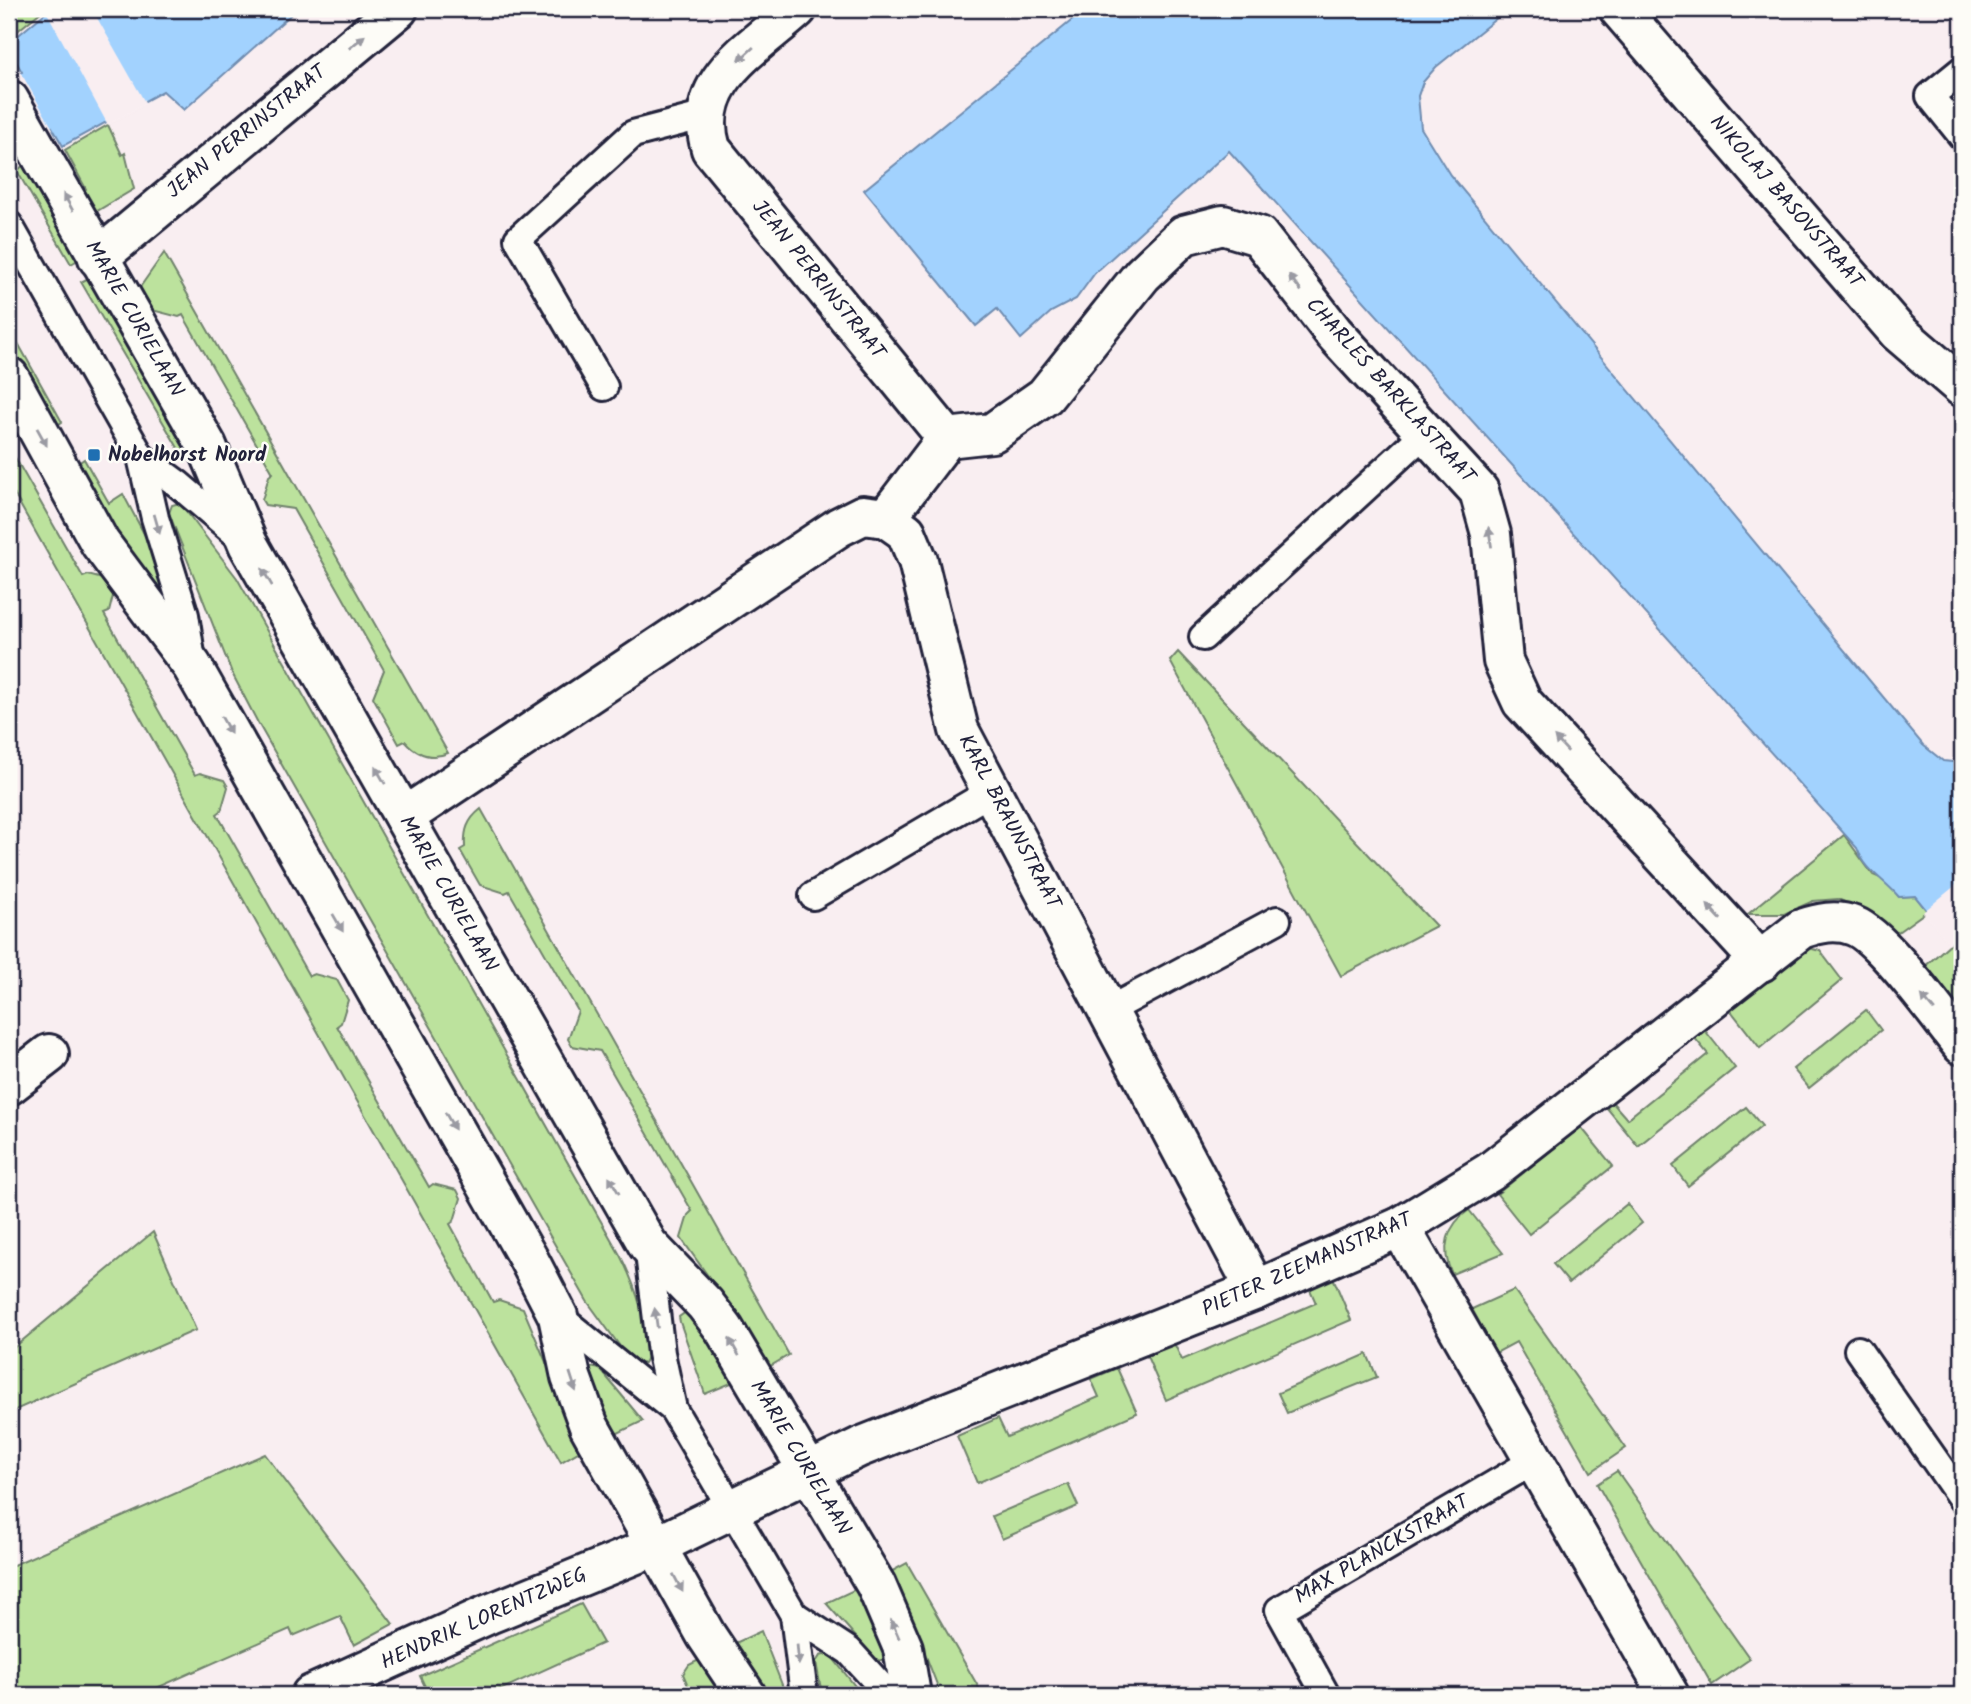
<svg xmlns="http://www.w3.org/2000/svg" width="1971" height="1704" viewBox="0 0 1971 1704" font-family="Kalam,sans-serif">
  <style>
    .green { fill: #bce29d; stroke: #6f826c; stroke-width: 2 }
    .water { fill: #a2d2fe; stroke: #6f8cb0; stroke-width: 2 }
    .pier { fill: #f9eef1 }
    .lines { fill: none; stroke-linecap: round; stroke-linejoin: round }
    .service-casing { stroke: #22223b; stroke-width: 32 }
    .minor-casing { stroke: #22223b; stroke-width: 44 }
    .tertiary-casing { stroke: #22223b; stroke-width: 44 }
    .service { stroke: #fdfcf7; stroke-width: 26 }
    .minor { stroke: #fdfcf7; stroke-width: 38 }
    .tertiary { stroke: #fdfcf7; stroke-width: 38 }
    .oneway { fill: #9a9aa2 }
    .poi-dot { fill: #1f6fb2; stroke: #fdfcf7; stroke-width: 2.5 }
    .labels { text-anchor: middle; dominant-baseline: central; stroke-width: 5; stroke-linejoin: round; paint-order: stroke }
    .street-label { font-size: 21px; fill: #22223b; stroke: #fdfcf7 }
    .poi-label { font-size: 21px; font-weight: bold; fill: #22223b; stroke: #fdfcf7; text-anchor: start }
  </style>
  <rect width="100%" height="100%" fill="#f9eef1"/>
  <filter id="ink" filterUnits="userSpaceOnUse"><feTurbulence type="fractalNoise" baseFrequency=".0143" numOctaves="2"/><feDisplacementMap in="SourceGraphic" scale="14" xChannelSelector="R" yChannelSelector="G"/><feConvolveMatrix kernelMatrix="1 2 1 2 8 2 1 2 1" color-interpolation-filters="sRGB"/></filter>
  <g filter="url(#ink)">
    <g class="green">
      <polygon points="9,9 43,9 43,10 9,38"/>
      <polygon points="108,125 122,155 125,153 134,189 92,214 80,193 86,189 65,150"/>
      <polygon points="28,161 83,257 71,264 17,171"/>
      <path d="M164,253L448,753C431,760 417,755 405,741L399,744L373,697L384,670L293,509L265,505L262,500L269,476L273,473L183,315L179,317L148,309L138,290Z"/>
      <polygon points="94,275 193,449 181,453 81,282"/>
      <polygon points="9,327 62,422 56,426 9,343"/>
      <polygon points="9,447 83,577 88,575 110,581 115,588 109,612 104,614 195,775 200,773 224,780 228,787 221,811 217,814 309,976 314,974 337,980 348,1000 341,1023 337,1026 429,1187 433,1184 457,1190 461,1198 454,1221 450,1224 493,1302 499,1300 523,1308 583,1449 561,1462 9,485"/>
      <polygon points="84,459 109,503 123,494 150,545 165,595 157,604 77,464"/>
      <path d="M180,503L237,578L620,1255C631,1276 658,1343 644,1363L639,1364L627,1356L587,1301L258,723L232,673L169,513L172,505Z"/>
      <polygon points="1178,652 1436,926 1341,976 1170,661"/>
      <path d="M481,809L789,1355L767,1368L740,1321L681,1238L688,1215L692,1211L600,1051L572,1046L568,1039L578,1011L509,891L505,893L480,885L460,850L465,847C464,831 467,820 481,809Z"/>
      <polygon points="1844,835 1873,875 1885,880 1899,897 1915,896 1927,911 1891,937 1864,910 1838,899 1813,901 1784,914 1748,914"/>
      <polygon points="1952,942 1962,954 1959,981 1962,986 1962,1022 1922,969"/>
      <polygon points="1805,947 1820,951 1842,980 1760,1048 1728,1007"/>
      <polygon points="1866,1010 1881,1030 1809,1088 1793,1069"/>
      <polygon points="1703,1028 1735,1068 1638,1146 1606,1107 1612,1102 1627,1119 1708,1054 1693,1036"/>
      <polygon points="1746,1107 1762,1126 1688,1186 1673,1166"/>
      <polygon points="1581,1127 1613,1166 1529,1234 1497,1194"/>
      <polygon points="1627,1204 1642,1223 1569,1283 1553,1264"/>
      <path d="M1469,1210L1503,1253L1452,1274C1440,1249 1447,1225 1469,1210Z"/>
      <polygon points="153,1232 196,1330 13,1411 9,1410 11,1350"/>
      <polygon points="1332,1275 1351,1320 1166,1400 1146,1354 1174,1343 1182,1360 1316,1303 1308,1285"/>
      <polygon points="1514,1290 1626,1448 1591,1472 1516,1342 1496,1353 1472,1309"/>
      <polygon points="690,1309 736,1381 705,1394 680,1322 679,1317"/>
      <polygon points="1367,1354 1377,1377 1287,1413 1278,1393"/>
      <polygon points="590,1367 600,1369 643,1421 610,1437 582,1370"/>
      <polygon points="1117,1368 1137,1413 977,1483 957,1436 998,1418 1007,1437 1099,1397 1091,1379"/>
      <polygon points="265,1454 393,1624 354,1645 340,1616 293,1636 290,1629 141,1695 9,1695 9,1563 11,1566"/>
      <polygon points="1617,1471 1750,1659 1712,1685 1597,1484"/>
      <polygon points="1068,1484 1078,1506 1002,1539 992,1516"/>
      <polygon points="907,1563 983,1695 941,1695 922,1646 885,1575"/>
      <polygon points="858,1588 892,1658 877,1661 826,1603"/>
      <polygon points="581,1604 603,1643 489,1695 429,1695 420,1676"/>
      <polygon points="761,1631 786,1695 760,1695 729,1646"/>
      <polygon points="828,1654 832,1657 862,1695 822,1695 816,1662 820,1656"/>
      <polygon points="701,1659 723,1695 692,1695 683,1674 689,1665"/>
    </g>
    <g class="water">
      <polygon points="50,9 297,9 184,110 163,91 63,146 52,127 9,162 9,83 22,72 9,49 9,43"/>
      <path d="M1071,9H1323C1340,18 1357,21 1373,9H1508L1436,67L1423,82L1418,96L1421,128L1450,175L1923,745L1943,761L1962,763V954L1915,896L1899,897C1883,878 1866,872 1857,848L1229,151L1095,273L1076,299L1051,312L1021,339L997,309L976,326L864,190L1076,17Z"/>
    </g>
    <g class="pier">
      <polygon points="45,9 92,9 146,104 108,125"/>
      <polygon points="20,71 53,129 9,165 9,80"/>
      <polygon points="1962,880 1962,933 1949,944 1923,912"/>
    </g>
    <g class="lines">
      <g class="service-casing">
        <g id="service">
          <polyline points="1962,70 1930,96 1962,136"/>
          <polyline points="9,225 141,457 155,518 185,615 192,661"/>
          <polyline points="604,387 518,239 633,134 706,115"/>
          <polyline points="141,457 178,484 239,536"/>
          <polyline points="1203,637 1425,433"/>
          <polyline points="813,896 992,791"/>
          <polyline points="1109,1010 1277,920"/>
          <polyline points="648,1245 661,1353 673,1409 794,1615 804,1695"/>
          <polyline points="558,1316 673,1409"/>
          <polyline points="1858,1350 1962,1499"/>
          <polyline points="794,1615 849,1651 889,1695"/>
          <polyline points="1326,1695 1279,1610 1534,1461"/>
        </g>
      </g>
      <g class="minor-casing">
        <g id="minor">
          <path d="M797,9C753,49 690,81 711,149L947,438"/>
          <polyline points="1619,9 1898,332 1962,387"/>
          <polyline points="98,258 398,9"/>
          <polyline points="886,518 947,438 992,433 1045,396 1142,275 1184,235 1223,225 1259,236 1334,333 1479,491 1491,534 1503,661 1522,702 1761,962"/>
          <polyline points="404,817 839,527 863,515 886,518 906,532 918,561 959,730 1256,1290"/>
          <polyline points="9,1085 49,1054"/>
          <polyline points="1400,1227 1669,1695"/>
          <path d="M311,1695L489,1614L658,1545L860,1447L1256,1290L1400,1227L1490,1172L1801,929C1819,923 1836,919 1854,926C1883,937 1940,1018 1962,1045"/>
        </g>
      </g>
      <g class="tertiary-casing">
        <g id="tertiary">
          <polyline points="9,100 207,446 248,544 648,1245 705,1304 724,1329 876,1585 903,1648 911,1695"/>
          <polyline points="9,377 100,543 192,666 528,1258 558,1316 571,1377 589,1426 706,1635 746,1695"/>
        </g>
      </g>
      <use href="#service" class="service"/>
      <use href="#minor" class="minor"/>
      <use href="#tertiary" class="tertiary"/>
    </g>
    <defs><path id="oneway-solid" d="M-6-.8H1V-3.2L6.5 0L1 3.2V.8H-6Z" transform="scale(1.75)"/></defs>
    <g class="oneway">
      <use href="#oneway-solid" transform="translate(357 42) rotate(-39)"/>
      <use href="#oneway-solid" transform="translate(746 54) rotate(138)"/>
      <use href="#oneway-solid" transform="translate(68 202) rotate(-119)"/>
      <use href="#oneway-solid" transform="translate(1295 283) rotate(-128)"/>
      <use href="#oneway-solid" transform="translate(42 437) rotate(61)"/>
      <use href="#oneway-solid" transform="translate(157 524) rotate(74)"/>
      <use href="#oneway-solid" transform="translate(1490 537) rotate(-99)"/>
      <use href="#oneway-solid" transform="translate(267 577) rotate(-120)"/>
      <use href="#oneway-solid" transform="translate(226 725) rotate(61)"/>
      <use href="#oneway-solid" transform="translate(1561 744) rotate(-133)"/>
      <use href="#oneway-solid" transform="translate(380 775) rotate(-120)"/>
      <use href="#oneway-solid" transform="translate(1714 912) rotate(-133)"/>
      <use href="#oneway-solid" transform="translate(338 923) rotate(60)"/>
      <use href="#oneway-solid" transform="translate(1928 1003) rotate(-130)"/>
      <use href="#oneway-solid" transform="translate(450 1121) rotate(60)"/>
      <use href="#oneway-solid" transform="translate(614 1185) rotate(-120)"/>
      <use href="#oneway-solid" transform="translate(656 1318) rotate(-98)"/>
      <use href="#oneway-solid" transform="translate(734 1347) rotate(-120)"/>
      <use href="#oneway-solid" transform="translate(573 1382) rotate(72)"/>
      <use href="#oneway-solid" transform="translate(678 1583) rotate(62)"/>
      <use href="#oneway-solid" transform="translate(895 1629) rotate(-114)"/>
      <use href="#oneway-solid" transform="translate(798 1655) rotate(85)"/>
    </g>
  </g>
  <rect class="poi-dot" x="87" y="448" width="14" height="14" rx="3.5"/>
  <g class="labels">
    <g class="street-label">
      <text transform="translate(247 132) rotate(-39)">JEAN PERRINSTRAAT</text>
      <text transform="translate(1786 202) rotate(49)">NIKOLAJ BASOVSTRAAT</text>
      <text transform="translate(818 280) rotate(51)">JEAN PERRINSTRAAT</text>
      <text transform="translate(134 319) rotate(60)">MARIE CURIELAAN</text>
      <text transform="translate(1390 391) rotate(48)">CHARLES BARKLASTRAAT</text>
      <text transform="translate(1009 822) rotate(62)">KARL BRAUNSTRAAT</text>
      <text transform="translate(448 894) rotate(60)">MARIE CURIELAAN</text>
      <text transform="translate(1307 1265) rotate(-24)">PIETER ZEEMANSTRAAT</text>
      <text transform="translate(800 1458) rotate(59)">MARIE CURIELAAN</text>
      <text transform="translate(1382 1550) rotate(-30)">MAX PLANCKSTRAAT</text>
      <text transform="translate(484 1619) rotate(-24)">HENDRIK LORENTZWEG</text>
    </g>
    <g class="poi-label">
      <text x="108" y="455">Nobelhorst Noord</text>
    </g>
  </g>
  <rect width="1971" height="1704" fill="none" stroke="#fdfcf7" stroke-width="35"/>
  <rect x="18" y="18" width="1936" height="1669" fill="none" stroke="#22223b" stroke-width="2.5" filter="url(#ink)"/>
</svg>
